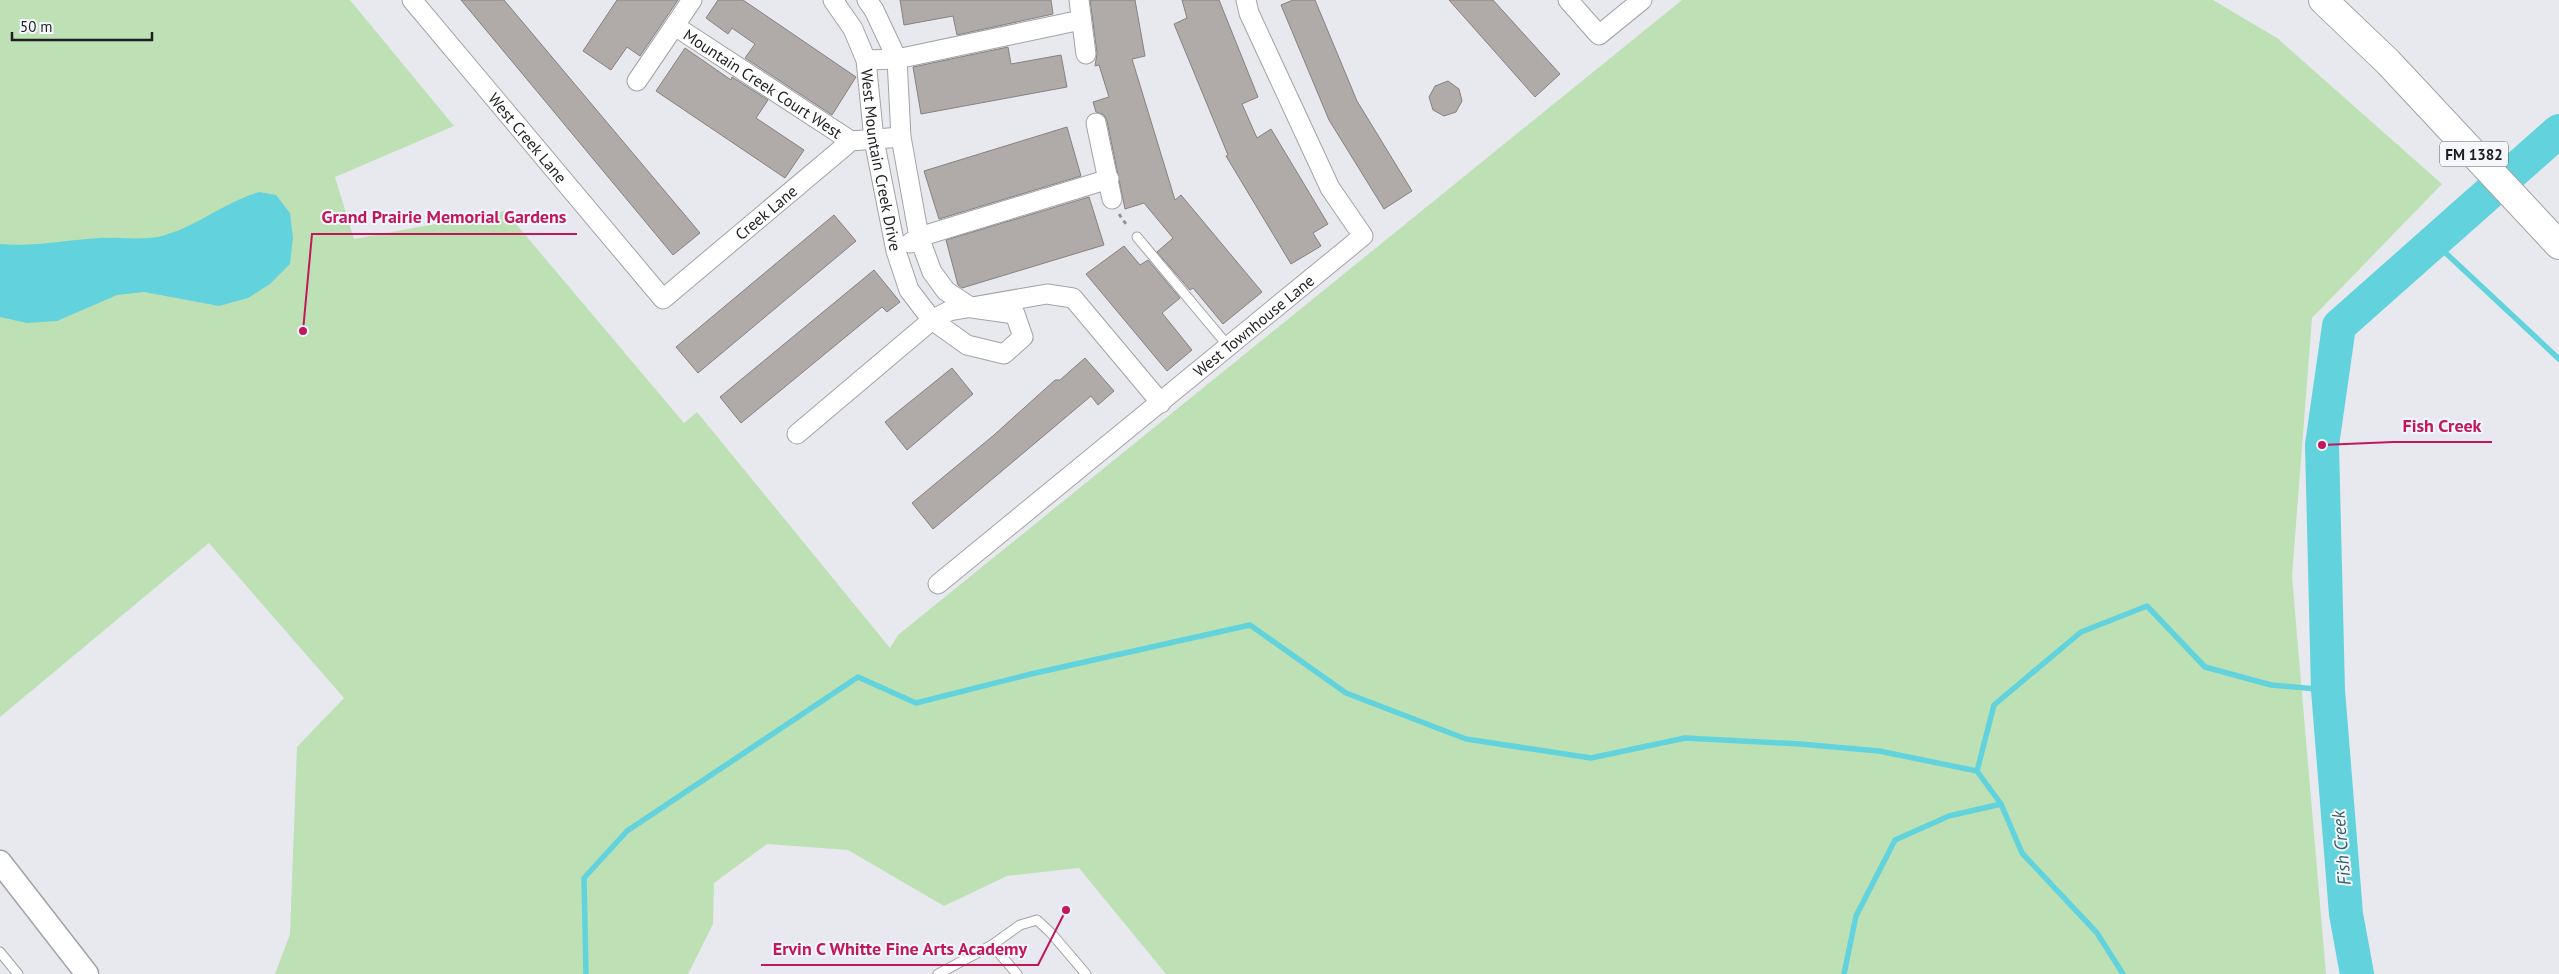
<svg xmlns="http://www.w3.org/2000/svg" width="2559" height="974" viewBox="0 0 2559 974" font-family="'PT Sans',sans-serif">
  <style>
    .green { fill: #bde1b5 }
    .water { fill: #62d3dd }
    .lines { fill: none; stroke-linecap: round; stroke-linejoin: round }
    .stream { stroke: #62d3dd; stroke-width: 5.5 }
    .river { stroke: #62d3dd; stroke-width: 34 }
    .building { fill: #b0aaa9; stroke: #878180 }
    .service-casing { stroke: #a1a3a7; stroke-width: 11 }
    .minor-casing { stroke: #a1a3a7; stroke-width: 21 }
    .tertiary-casing { stroke: #a1a3a7; stroke-width: 25 }
    .primary-casing { stroke: #a1a3a7; stroke-width: 30 }
    .path { stroke: #949498; stroke-width: 3; stroke-dasharray: 4 4; stroke-linecap: butt }
    .service { stroke: #fff; stroke-width: 9 }
    .minor { stroke: #fff; stroke-width: 19 }
    .tertiary { stroke: #fff; stroke-width: 22 }
    .primary { stroke: #fff; stroke-width: 28 }
    .labels { text-anchor: middle; dominant-baseline: central; stroke-width: 4; stroke-linejoin: round; paint-order: stroke }
    .shield { fill: #f5f7fc; stroke: #5f6063; stroke-width: 1 }
    .shield-label { font-size: 15px; font-weight: bold; fill: #1f1f21 }
    .street-label { font-size: 16px; fill: #1f1f21; stroke: #f5f7fc }
    .water-label { font-size: 18px; font-style: italic; fill: #2d5e63; stroke: #f5f7fc }
    .leader { fill: none; stroke: #c2185b; stroke-width: 2 }
    .callout-dot { fill: #c2185b; stroke: #f5f7fc; stroke-width: 2 }
    .callout-label { font-size: 18px; text-anchor: middle; font-weight: bold; fill: #c2185b; stroke: #f5f7fc; stroke-width: 4; stroke-linejoin: round; paint-order: stroke }
  </style>
  <rect width="100%" height="100%" fill="#e8e9ee"/>
  <polygon class="green" points="0,0 350,0 454,126 335,177 354,239 505,211 684,423 697,412 890,648 898,635 1682,0 2213,0 2277,38 2442,184 2312,318 2292,576 2326,974 1166,974 1079,868 1007,876 944,906 848,850 767,844 714,883 713,924 688,974 275,974 290,934 297,747 344,698 209,543 0,717"/>
  <path class="water" d="M259,192L276,195L290,213L293,238L290,264L270,284L248,298L219,306L144,292L117,295L57,321L27,323L0,317V244C34,247 66,240 100,238C118,237 148,241 165,235C199,225 225,202 259,192Z"/>
  <g class="lines">
    <g class="stream">
      <polyline points="2556,134 2559,135"/>
      <polyline points="2435,243 2559,359"/>
      <polyline points="586,974 584,878 627,831 858,677 916,703 1031,674 1250,625 1346,693 1466,739 1591,758 1685,738 1800,744 1879,751 1977,771"/>
      <polyline points="1844,974 1856,916 1895,840 1949,816 2001,804"/>
      <polyline points="2123,974 2097,933 2022,853 2001,804 1977,771 1994,705 2081,632 2147,606 2205,667 2271,685 2328,690"/>
    </g>
    <polyline class="river" points="2357,974 2346,914 2328,690 2322,445 2339,326 2559,131"/>
  </g>
  <g class="building">
    <polygon points="461,0 504,0 700,233 673,255"/>
    <polygon points="617,0 678,0 640,56 627,47 611,70 583,51"/>
    <polygon points="718,0 743,0 856,77 832,115 745,58 755,44 732,28 728,34 706,18"/>
    <polygon points="900,0 1051,0 1053,14 957,35 953,16 904,25"/>
    <polygon points="1090,0 1135,0 1145,56 1132,59 1175,200 1181,195 1262,292 1223,324 1193,288 1190,290 1157,252 1173,238 1144,203 1125,209 1107,121 1104,115 1096,112 1093,102 1109,97 1099,65 1095,66 1097,53"/>
    <polygon points="1182,0 1219,0 1258,97 1242,104 1257,138 1271,129 1328,224 1313,233 1321,246 1291,264 1226,156 1228,155 1174,24 1187,18"/>
    <polygon points="1293,0 1315,0 1357,101 1412,191 1384,209 1329,120 1281,5"/>
    <polygon points="1449,0 1493,0 1560,74 1535,97"/>
    <polygon points="1008,47 1011,64 1061,55 1067,87 921,114 913,67"/>
    <polygon points="685,48 731,80 732,77 768,100 756,118 804,150 785,178 656,91"/>
    <polygon points="1448,81 1459,89 1462,101 1456,112 1444,116 1433,110 1429,97 1435,86"/>
    <polygon points="1067,127 1081,176 939,219 924,171"/>
    <polygon points="1089,197 1104,245 962,288 958,285 946,240"/>
    <polygon points="834,215 856,241 698,373 676,347"/>
    <polygon points="1124,246 1140,265 1148,260 1180,298 1162,313 1192,350 1167,371 1086,274"/>
    <polygon points="874,270 900,302 887,312 882,307 741,423 720,397"/>
    <polygon points="1085,358 1114,391 1098,405 1091,396 933,529 912,503 994,435 1055,380 1060,380"/>
    <polygon points="952,368 973,394 907,450 885,422"/>
  </g>
  <g class="lines">
    <g class="service-casing">
      <g id="service">
        <polyline points="1137,237 1229,347"/>
        <polyline points="992,945 1020,925 1037,920 1051,933 1086,974"/>
        <polyline points="0,952 18,974"/>
        <polyline points="938,974 992,945 1017,974"/>
      </g>
    </g>
    <g class="minor-casing">
      <g id="minor">
        <path id="s1" d="M412,0L663,299L851,141L901,137"/>
        <path id="s2" d="M833,0L853,29L866,60L874,140L896,251L909,290L932,320L967,345L1004,354L1023,337L1015,314L972,308L946,291L932,272L919,237L901,137L897,59L874,10L867,0"/>
        <polyline points="1079,0 1086,54"/>
        <polyline points="1568,0 1599,35 1642,0"/>
        <path id="s3" d="M675,26L851,141"/>
        <polyline points="866,60 897,59 1081,20"/>
        <polyline points="637,81 692,0"/>
        <polyline points="1096,123 1112,199"/>
        <polyline points="910,243 919,237 1109,179"/>
        <polyline points="797,434 932,320 949,311 1047,294 1073,298 1161,403"/>
        <path id="s4" d="M938,584L1363,236L1330,188L1249,13L1246,0"/>
      </g>
    </g>
    <g class="tertiary-casing">
      <polyline id="tertiary" points="0,862 87,974"/>
    </g>
    <g class="primary-casing">
      <polyline id="primary" points="2323,0 2388,62 2559,245"/>
    </g>
    <polyline class="path" points="1119,214 1128,227"/>
    <use href="#service" class="service"/>
    <use href="#minor" class="minor"/>
    <use href="#tertiary" class="tertiary"/>
    <use href="#primary" class="primary"/>
  </g>
  <g class="labels">
    <rect class="shield" x="2440" y="141.5" width="68" height="25" rx="4"/>
    <g class="shield-label">
      <text x="2474" y="154">FM 1382</text>
    </g>
    <g class="street-label">
      <text stroke="none"><textPath href="#s3" startOffset="105">Mountain Creek Court West</textPath></text>
      <text stroke="none"><textPath href="#s1" startOffset="180">West Creek Lane</textPath></text>
      <text stroke="none"><textPath href="#s2" startOffset="170">West Mountain Creek Drive</textPath></text>
      <text stroke="none"><textPath href="#s1" startOffset="525">Creek Lane</textPath></text>
      <text stroke="none"><textPath href="#s4" startOffset="408">West Townhouse Lane</textPath></text>
    </g>
    <g class="water-label">
      <text transform="translate(2341 848) rotate(-95)">Fish Creek</text>
    </g>
  </g>
  <path class="leader" d="M303 331L312 234H577M2322 445L2393 442H2492M1066 910L1038 965H761"/>
  <g class="callout-dot">
    <circle cx="303" cy="331" r="5"/>
    <circle cx="2322" cy="445" r="5"/>
    <circle cx="1066" cy="910" r="5"/>
  </g>
  <g class="callout-label">
    <text x="444" y="223">Grand Prairie Memorial Gardens</text>
    <text x="2442" y="432">Fish Creek</text>
    <text x="900" y="955">Ervin C Whitte Fine Arts Academy</text>
  </g>
  <path d="M12 32v8h140v-8" fill="none" stroke="#1f1f21" stroke-width="2.5"/>
  <text x="20" y="32" font-size="15" fill="#1f1f21" stroke="#f5f7fc" stroke-width="4" paint-order="stroke">50 m</text>
</svg>
